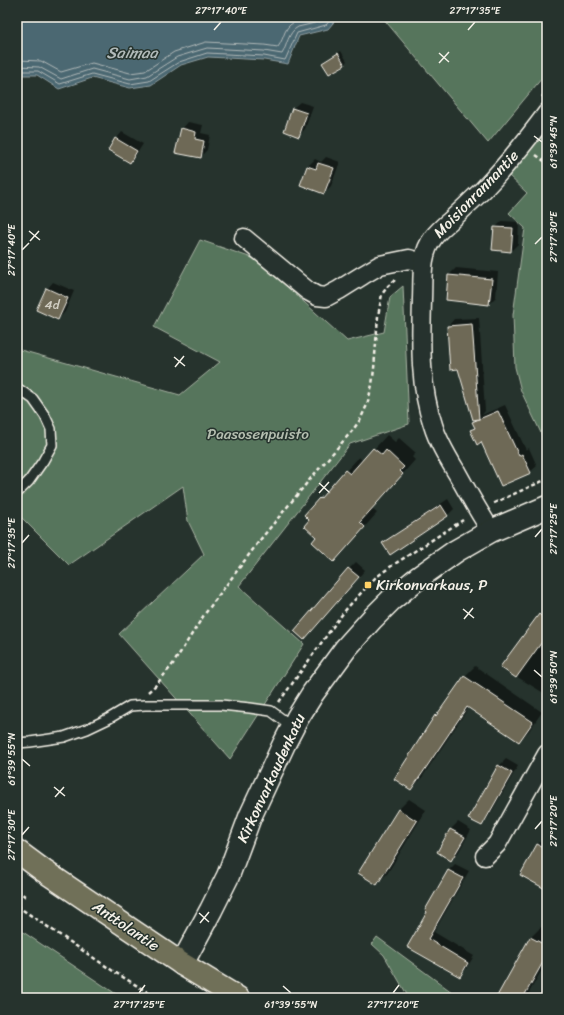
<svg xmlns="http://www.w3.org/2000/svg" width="564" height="1015" viewBox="0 0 564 1015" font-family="Sriracha,sans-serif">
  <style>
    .green { fill: #57745c; stroke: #a6b2a2 }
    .water { fill: #4c6772; stroke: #8f9ea1 }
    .shadow { fill: #0007 }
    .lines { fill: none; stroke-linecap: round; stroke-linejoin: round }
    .shore { stroke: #b1bab9; stroke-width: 1 }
    .building { fill: #6e6957; stroke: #f4f1e8 }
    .lane-casing { stroke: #f4f1e8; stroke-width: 12 }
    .street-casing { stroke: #f4f1e8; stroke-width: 21 }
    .secondary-casing { stroke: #f4f1e8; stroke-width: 25 }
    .primary-casing { stroke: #f4f1e8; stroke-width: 25 }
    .path { stroke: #f4f1e8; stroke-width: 2.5; stroke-dasharray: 4 3; stroke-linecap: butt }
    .lane { stroke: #26332d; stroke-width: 9 }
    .street { stroke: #26332d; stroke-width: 18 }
    .secondary { stroke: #26332d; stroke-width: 22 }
    .primary { stroke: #706f59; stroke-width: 22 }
    .ticks { fill: none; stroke: #f4f1e8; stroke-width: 1.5 }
    .poi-dot { fill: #ffd166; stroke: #26332d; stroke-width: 1.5 }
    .labels { text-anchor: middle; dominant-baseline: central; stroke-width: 3; stroke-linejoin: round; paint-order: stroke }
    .number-label { font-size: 13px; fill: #d2cfc4 }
    .street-label { font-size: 15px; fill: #f4f1e8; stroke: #26332d }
    .park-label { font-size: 15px; fill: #b5bfb0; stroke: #26332d }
    .poi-label { font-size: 15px; fill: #f4f1e8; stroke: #26332d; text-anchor: start }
    .water-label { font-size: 16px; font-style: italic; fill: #b1bab9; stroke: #26332d }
    .neatline { fill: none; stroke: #f4f1e8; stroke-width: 1.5 }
    .ticks-label { font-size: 10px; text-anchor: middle; fill: #f4f1e8 }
  </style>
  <rect width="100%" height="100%" fill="#26332d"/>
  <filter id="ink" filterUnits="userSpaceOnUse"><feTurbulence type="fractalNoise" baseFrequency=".025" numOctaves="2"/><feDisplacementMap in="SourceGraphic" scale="8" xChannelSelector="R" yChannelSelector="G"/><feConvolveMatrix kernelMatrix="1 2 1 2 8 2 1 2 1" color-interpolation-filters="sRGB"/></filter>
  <g filter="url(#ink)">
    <g class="green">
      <polygon points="382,17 547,17 547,72 488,143"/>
      <polygon points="547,126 547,444 541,433 521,391 515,367 513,315 525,228 509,213 527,193 507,174"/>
      <polygon points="200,240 255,259 294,293 347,341 384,332 390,297 403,286 409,424 350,444 239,586 304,644 230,759 119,634 204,554 188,521 183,486 69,565 17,513 17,349 180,395 220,362 154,327"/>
      <polygon points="17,928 122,998 17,998"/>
      <polygon points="377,937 460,998 409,998 384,955 372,944"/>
    </g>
    <polygon class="water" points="17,17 338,17 328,29 299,36 288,64 264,60 208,57 181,65 151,85 130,88 92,78 59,89 37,75 17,75"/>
    <g class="shadow">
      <polygon points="341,51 347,61 344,64 323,63 326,60"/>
      <polygon points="300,102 313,106 305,129 299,135 293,108"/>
      <polygon points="188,122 203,125 201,133 210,135 207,150 200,157 182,129"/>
      <polygon points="122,132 143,144 136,155 130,162 116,139"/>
      <polygon points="326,157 340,162 331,186 324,193 301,185 308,166 315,159 321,162"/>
      <polygon points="502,221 519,222 518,244 511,251 495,228"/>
      <polygon points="456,268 498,272 496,297 489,304 449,275"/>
      <polygon points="53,282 74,291 65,312 58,319 47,289"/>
      <polygon points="479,318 485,411 482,415 505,405 526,450 529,448 537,466 530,472 482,441 471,430 475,426 474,422 478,418 448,326 454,319"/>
      <polygon points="387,435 395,442 399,438 416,453 412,457 415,460 372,509 377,513 347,547 317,537 311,520 320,499 359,457 363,461"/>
      <polygon points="448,499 454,509 448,515 390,554 384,543 391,537"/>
      <polygon points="356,562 365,570 311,632 349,569"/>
      <polygon points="547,626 547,695 514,675"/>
      <polygon points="475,666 542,712 529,731 519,741 469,707 421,779 411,789 440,712 465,676"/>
      <polygon points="506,759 518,766 488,818 481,825 499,766"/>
      <polygon points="409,799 426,810 387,874 376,884 359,873 399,809"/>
      <polygon points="458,822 471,830 458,853 451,859 438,852 451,829"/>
      <polygon points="547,835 547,889 538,844"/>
      <polygon points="455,864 469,871 434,932 474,956 466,969 459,976 409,946 429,912 449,870"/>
      <polygon points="541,927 547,930 547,961 526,998 497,998 531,937"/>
    </g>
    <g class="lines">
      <g class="shore">
        <path d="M17,60L41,61L61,72L92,63L130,73L145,71L174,52L206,42L264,45L278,47C281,43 283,37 285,32C290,20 302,20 313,17"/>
        <path d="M17,66L39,67L61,79L92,69L130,79L147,76L177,57L207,48L264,51L282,54C287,46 288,32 298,27L323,21L326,17"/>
        <polyline points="17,71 38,71 60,84 92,74 130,84 149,81 179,62 207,53 264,56 285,60 286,58 297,33 326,25 333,17"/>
      </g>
    </g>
    <g class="building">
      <polygon points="338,53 345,65 329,74 322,63"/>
      <polygon points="292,108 307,113 299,137 284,131"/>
      <polygon points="181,128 196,132 195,139 204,141 201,158 175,153"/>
      <polygon points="115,138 137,151 130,163 108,150"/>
      <polygon points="318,163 334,168 324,194 300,185 307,166 316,169"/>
      <polygon points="494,227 513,228 511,252 492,250"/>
      <polygon points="448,275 492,279 489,305 446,300"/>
      <polygon points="46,288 68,298 58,320 36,310"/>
      <polygon points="472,324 479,419 473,420 458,369 450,370 447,326"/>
      <polygon points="498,411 519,456 522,454 531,473 501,486 481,442 477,445 470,430 475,428 472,422"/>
      <polygon points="373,448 382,455 386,450 404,467 400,471 403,474 360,522 365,527 334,562 312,542 316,537 304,526 309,520 304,515 319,498 320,499 345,470 350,474"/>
      <polygon points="441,505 448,516 390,555 382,543"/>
      <polygon points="348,568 359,577 304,640 294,631"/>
      <polygon points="539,614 547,621 547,635 516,678 500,667"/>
      <polygon points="464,676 533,722 519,742 467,707 411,790 394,779 435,715 436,716"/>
      <polygon points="498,765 512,773 482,826 468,819"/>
      <polygon points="398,809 417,821 377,885 358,873"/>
      <polygon points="450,829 465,837 451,861 437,852"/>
      <polygon points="537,844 547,849 547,890 520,875"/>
      <polygon points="448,870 463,878 428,939 468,963 460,977 407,947 427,912 425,910"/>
      <polygon points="530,937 547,946 547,955 523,998 496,998"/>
    </g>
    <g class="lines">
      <g class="lane-casing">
        <g id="lane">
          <polyline points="17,388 33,399 45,416 51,429 52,445 43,461 29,481 17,493"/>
          <polyline points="17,743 30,742 64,737 87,729 108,719 130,706 145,705 221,705 250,708 271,711 293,727"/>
        </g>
      </g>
      <g class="street-casing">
        <g id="street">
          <polyline points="244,238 308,291 317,296 326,297 339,290 363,275 380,265 409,259 423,263"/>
          <path d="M491,531C479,512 468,493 457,473C448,458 438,442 433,425C419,384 421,342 422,299C423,279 420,255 433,238C438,231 444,226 450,221C461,211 472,200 483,190C506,166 527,140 547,113"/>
          <polyline points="485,856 497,844 547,754"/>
        </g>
      </g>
      <g class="secondary-casing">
        <polyline id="secondary" points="182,964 211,910 228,876 250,817 284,744 298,717 313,693 346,648 372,619 391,600 418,578 456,551 491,531 547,507"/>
      </g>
      <g class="primary-casing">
        <polyline id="primary" points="17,851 44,871 182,964 238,998"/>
      </g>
      <g class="path">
        <polyline points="542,97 547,91"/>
        <polyline points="536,155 547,163"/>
        <polyline points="494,503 547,479"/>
        <polyline points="148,692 156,685 173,664 204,615 260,540 311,478 352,431 360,420 367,405 372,385 374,369 378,316 382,294 388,286 395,280"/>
        <polyline points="279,702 337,621 348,607 375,578 390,567 463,520"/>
        <polyline points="17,890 26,897"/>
        <polyline points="17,906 113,971 157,998"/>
      </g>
      <use href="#lane" class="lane"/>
      <use href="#street" class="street"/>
      <use href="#secondary" class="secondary"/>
      <use href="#primary" class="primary"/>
    </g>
  </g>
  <path class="ticks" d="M214,30L221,22M468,30L475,22M439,53L449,62M439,63L449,52M534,136L542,142M29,231L40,240M30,241L39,231M535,244L542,237M22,250L29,243M174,357L185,366M175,367L184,356M319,483L329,492M319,493L329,482M535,537L542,529M22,543L29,535M463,609L474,618M464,619L473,608M534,670L542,677M22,759L30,766M54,787L65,796M55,797L64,787M535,829L542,821M22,835L29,827M199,913L209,922M200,923L209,912M283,986L291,993M139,993L145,985M393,993L399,985"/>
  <rect class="poi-dot" x="364" y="581" width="8" height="8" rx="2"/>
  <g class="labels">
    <g class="number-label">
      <text x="52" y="304">4d</text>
    </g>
    <g class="street-label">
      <text transform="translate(476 194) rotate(-46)">Moisionrannantie</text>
      <text transform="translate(271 778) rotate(-65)">Kirkonvarkaudenkatu</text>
      <text transform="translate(126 926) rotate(34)">Anttolantie</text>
    </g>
    <g class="park-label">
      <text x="258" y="434">Paasosenpuisto</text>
    </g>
    <g class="poi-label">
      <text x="376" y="585">Kirkonvarkaus, P</text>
    </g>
    <g class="water-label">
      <text x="132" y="52">Saimaa</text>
    </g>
  </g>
  <rect width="564" height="1015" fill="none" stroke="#26332d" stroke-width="44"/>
  <rect x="22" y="22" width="520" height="971" class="neatline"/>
  <g class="ticks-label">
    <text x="221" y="14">27°17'40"E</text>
    <text x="475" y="14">27°17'35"E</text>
    <text transform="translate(553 142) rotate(-90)" y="4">61°39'45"N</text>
    <text transform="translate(553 237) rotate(-90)" y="4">27°17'30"E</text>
    <text transform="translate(11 250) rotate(-90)" y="4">27°17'40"E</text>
    <text transform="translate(553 529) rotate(-90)" y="4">27°17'25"E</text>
    <text transform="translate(11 543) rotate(-90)" y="4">27°17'35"E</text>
    <text transform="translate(553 677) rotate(-90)" y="4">61°39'50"N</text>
    <text transform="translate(11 759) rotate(-90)" y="4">61°39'55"N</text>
    <text transform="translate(553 821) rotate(-90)" y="4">27°17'20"E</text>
    <text transform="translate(11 835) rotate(-90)" y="4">27°17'30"E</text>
    <text x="139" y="1008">27°17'25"E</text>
    <text x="291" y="1008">61°39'55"N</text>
    <text x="393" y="1008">27°17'20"E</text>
  </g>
</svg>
